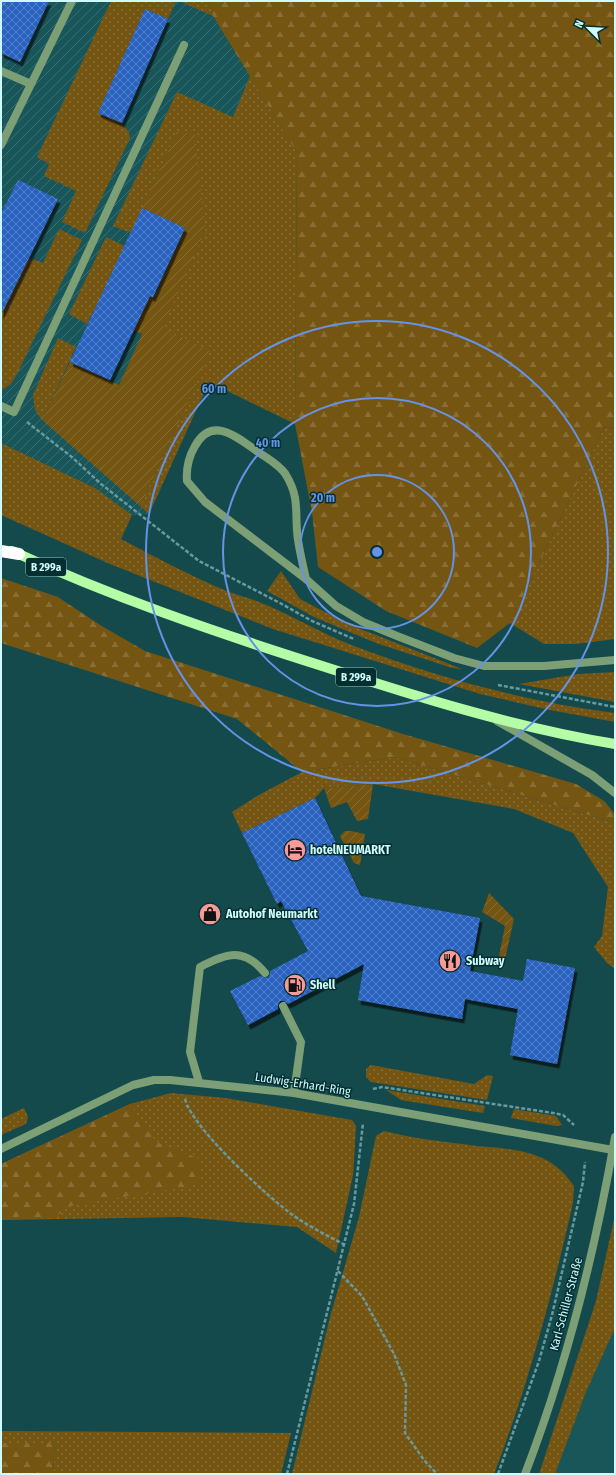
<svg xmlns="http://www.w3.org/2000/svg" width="616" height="1475" viewBox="0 0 616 1475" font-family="'Fira Sans Condensed',sans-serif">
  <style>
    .built { fill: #195659 }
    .industrial { fill: url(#industrial-furrows) }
    .grass { fill: url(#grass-dots) }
    .forest { fill: url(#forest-firs) }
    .garden { fill: url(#garden-furrows) }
    .building { fill: url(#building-cross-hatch); filter: url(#shadow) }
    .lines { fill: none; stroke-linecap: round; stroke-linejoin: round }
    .path { stroke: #68999c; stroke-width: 2.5; stroke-dasharray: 4 2; stroke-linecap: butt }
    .service { stroke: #7d9f76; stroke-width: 8 }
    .minor { stroke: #7d9f76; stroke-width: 8 }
    .tertiary { stroke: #7d9f76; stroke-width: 8 }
    .primary { stroke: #b4fca6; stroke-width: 10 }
    .motorway { stroke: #fff; stroke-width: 12 }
    .ring { fill: none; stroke: #6493e7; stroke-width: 2 }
    .labels { text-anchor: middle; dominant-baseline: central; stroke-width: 3; stroke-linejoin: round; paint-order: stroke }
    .shield { fill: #032f31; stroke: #92bec0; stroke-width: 1 }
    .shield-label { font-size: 11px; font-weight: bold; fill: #cffbfd }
    .poi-label { font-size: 12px; font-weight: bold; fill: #cffbfd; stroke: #032f31; text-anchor: start }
    .street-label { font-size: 12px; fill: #cffbfd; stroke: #032f31 }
    .centre { fill: #6493e7; stroke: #032f31; stroke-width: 2 }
    .ring-label { font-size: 12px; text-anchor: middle; font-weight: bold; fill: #6493e7; stroke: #032f31; stroke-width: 3; stroke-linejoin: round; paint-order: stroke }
  </style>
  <defs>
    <pattern id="industrial-furrows" width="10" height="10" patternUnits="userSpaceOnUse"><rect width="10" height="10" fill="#195659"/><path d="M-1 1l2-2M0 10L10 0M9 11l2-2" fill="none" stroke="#396f72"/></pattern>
    <pattern id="grass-dots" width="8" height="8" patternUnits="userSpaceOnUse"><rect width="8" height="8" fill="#755512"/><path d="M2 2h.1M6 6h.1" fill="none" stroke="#886e35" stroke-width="1.8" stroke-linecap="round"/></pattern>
    <pattern id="forest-firs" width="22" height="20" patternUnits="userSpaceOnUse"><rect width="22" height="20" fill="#755512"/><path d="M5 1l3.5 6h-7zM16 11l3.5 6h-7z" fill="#886e35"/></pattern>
    <pattern id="garden-furrows" width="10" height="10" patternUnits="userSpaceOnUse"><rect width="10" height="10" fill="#755512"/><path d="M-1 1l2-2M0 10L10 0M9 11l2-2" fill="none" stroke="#886e35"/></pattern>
    <pattern id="building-cross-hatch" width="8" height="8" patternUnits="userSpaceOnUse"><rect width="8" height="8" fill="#2c62c0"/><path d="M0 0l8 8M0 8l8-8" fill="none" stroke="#5381cc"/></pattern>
    <filter id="shadow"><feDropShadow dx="2.5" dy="4.5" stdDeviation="0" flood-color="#0009"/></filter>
  </defs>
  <rect width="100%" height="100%" fill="#154a4d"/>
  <polygon class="built" points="615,1328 615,1474 555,1474 586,1392"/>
  <polygon class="industrial" points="1,1 208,1 213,16 297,153 209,382 149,514 132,515 95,488 1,443"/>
  <g class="grass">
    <path d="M111,1H176L168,19L145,9L98,113C110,119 129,122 130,138L85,233L62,222L76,191L44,176L49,164L37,157Z"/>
    <polygon points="179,1 208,1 213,16"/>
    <polygon points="250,76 297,153 295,424 209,382 149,514 140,506 193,391 162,327 205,230 177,132 131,233 113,226 177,92 233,117"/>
    <polygon points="59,229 82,240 17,374 11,384 1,391 1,315 29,258 43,263"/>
    <polygon points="106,237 125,246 87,324 69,314"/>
    <polygon points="58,338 76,347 42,420 35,410 33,395"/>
    <polygon points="605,426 615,430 615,639 576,644 544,644 510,623"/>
    <path d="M1,443L95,488L132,515L121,539C155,557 189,575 224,590C235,595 247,597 259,602C290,614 318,632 349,644C434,677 524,701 615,713V722L550,710L480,694L273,629L110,564L1,515Z"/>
    <polygon points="281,571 300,599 348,624 462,669 452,668 376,643 314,617 267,591"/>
    <polygon points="615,672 615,702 519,684 578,674"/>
    <polygon points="395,757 615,823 615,969 607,963 594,947 602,936 608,887 573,833 514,809 373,784 324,788 315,798 242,833 232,812 257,796 302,772"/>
    <polygon points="371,1065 474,1084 487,1075 493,1076 487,1100 371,1082 366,1077 366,1069"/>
    <polygon points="386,1090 485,1106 483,1113 401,1100"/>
    <polygon points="171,1093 225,1098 352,1120 356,1126 353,1175 336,1253 297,1227 183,1217 1,1220 1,1164 130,1104"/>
    <polygon points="24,1108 28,1117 26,1124 1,1135 1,1119"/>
    <polygon points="514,1109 556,1116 562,1125 556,1126 511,1118"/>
    <path d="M384,1131C415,1139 446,1142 477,1146C501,1148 527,1149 548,1161C559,1167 567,1176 574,1186L573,1203C552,1295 528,1386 494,1474H292L330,1317L359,1217L376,1136Z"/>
    <polygon points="615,1215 615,1328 586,1392 555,1474 539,1474 596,1301"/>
    <polygon points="1,1431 291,1433 281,1474 53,1474 55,1443 1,1443"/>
  </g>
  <g class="forest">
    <polygon points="208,1 615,1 615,430 605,426 510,623 477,648 386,611 318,567 312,512 295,424 297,153 213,16"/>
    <polygon points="1,578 58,597 100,625 145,651 403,734 576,784 604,801 615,814 615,823 395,757 302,772 237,719 1,643"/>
    <polygon points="130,1104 156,1142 200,1159 201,1184 69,1206 54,1218 1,1220 1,1164"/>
    <polygon points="1,1443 55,1443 53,1474 1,1474"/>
  </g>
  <g class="garden">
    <polygon points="177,132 195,134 205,230 163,327 210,351 193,391 140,506 42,420 70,362 119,385 142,334 93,311 110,277 154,297 185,228 142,208"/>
    <polygon points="373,784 368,819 357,821 347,802 331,808 324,788"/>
    <polygon points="345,831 351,831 365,834 360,865 354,863 340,836"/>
    <polygon points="489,893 514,919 503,968 497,966 505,926 482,912"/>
  </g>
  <g class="building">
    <polygon points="1,1 49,1 20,62 1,53"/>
    <polygon points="145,9 168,19 122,123 98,113"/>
    <polygon points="18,180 58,199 1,315 1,214"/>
    <polygon points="142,208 185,228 153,297 150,296 110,380 70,362"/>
    <polygon points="315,798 361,896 480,918 470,971 523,981 527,959 575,968 557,1064 510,1055 518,1009 465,999 462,1019 358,1000 364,964 288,1004 284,1001 280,1001 278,1005 278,1009 248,1025 230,991 260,976 267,978 270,975 270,971 308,951 281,901 277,904 242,833"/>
  </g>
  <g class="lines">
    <g class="path">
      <polyline points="27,422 73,458 101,484 199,561 280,603 312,621 354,639"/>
      <polyline points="498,685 615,707"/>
      <polyline points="373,1089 382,1087 553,1113 563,1115 574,1125"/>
      <path d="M185,1099C192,1128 269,1198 294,1216C310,1227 328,1236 345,1245"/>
      <polyline points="338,1271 362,1296 394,1354 406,1385 405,1433 424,1460 437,1474"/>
      <polyline points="287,1474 354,1204 363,1123"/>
      <polyline points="498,1474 539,1361 552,1315 583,1182 585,1162"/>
    </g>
    <g class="service">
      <polyline points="1,71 31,84"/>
      <polyline points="1,145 72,1"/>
      <polyline points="1,406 14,412 184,45"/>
      <path d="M306,579C303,566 300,553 298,540C294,514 301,500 286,475C281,466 267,458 258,452C237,437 212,415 195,446C188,458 186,468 187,481L205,502L306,579L336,606L363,622L397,636L454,658L484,666H544L615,660"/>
      <polyline points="283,1006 301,1042 294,1093"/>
      <path d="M199,1082L190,1052L200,967C227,953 244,947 265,973"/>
    </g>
    <polyline class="minor" points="1,1149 133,1085 154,1080 170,1080 294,1093 613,1150"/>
    <g class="tertiary">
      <polyline points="497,721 592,775 615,793"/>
      <path d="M525,1474C567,1365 595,1251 615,1137"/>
    </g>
    <path class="primary" d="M12,551C112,597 215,632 319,665C418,697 513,727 615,744"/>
    <polyline class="motorway" points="1,551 19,554"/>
  </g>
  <g class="ring">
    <circle cx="377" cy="552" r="77"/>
    <circle cx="377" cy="552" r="154"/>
    <circle cx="377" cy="552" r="231"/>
  </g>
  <defs>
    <g id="hotel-disc" transform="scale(1.15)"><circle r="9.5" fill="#f59b9a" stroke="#032f31"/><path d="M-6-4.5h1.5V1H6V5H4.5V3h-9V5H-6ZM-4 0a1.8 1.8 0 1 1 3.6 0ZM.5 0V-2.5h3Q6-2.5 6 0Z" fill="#111"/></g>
    <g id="shop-disc" transform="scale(1.15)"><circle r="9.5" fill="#f59b9a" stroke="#032f31"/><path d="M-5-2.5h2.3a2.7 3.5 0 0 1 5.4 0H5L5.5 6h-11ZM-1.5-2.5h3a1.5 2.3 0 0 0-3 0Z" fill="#111"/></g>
    <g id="restaurant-disc" transform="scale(1.15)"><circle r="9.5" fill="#f59b9a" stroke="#032f31"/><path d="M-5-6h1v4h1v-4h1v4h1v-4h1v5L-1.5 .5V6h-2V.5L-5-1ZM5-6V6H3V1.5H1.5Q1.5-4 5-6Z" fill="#111"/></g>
    <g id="fuel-disc" transform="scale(1.15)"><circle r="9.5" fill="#f59b9a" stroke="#032f31"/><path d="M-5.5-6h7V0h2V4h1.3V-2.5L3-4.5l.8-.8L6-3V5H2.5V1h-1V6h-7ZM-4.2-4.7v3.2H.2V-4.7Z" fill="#111"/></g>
  </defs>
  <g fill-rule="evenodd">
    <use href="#hotel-disc" x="295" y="850"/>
    <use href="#shop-disc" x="210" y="914"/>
    <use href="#restaurant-disc" x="450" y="961"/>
    <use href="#fuel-disc" x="295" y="985"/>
  </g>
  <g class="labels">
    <g class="shield">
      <rect x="26" y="558" width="40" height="18" rx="3"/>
      <rect x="336" y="668" width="40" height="18" rx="3"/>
    </g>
    <g class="shield-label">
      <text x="46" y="567">B 299a</text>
      <text x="356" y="677">B 299a</text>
    </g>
    <g class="poi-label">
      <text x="310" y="850">hotelNEUMARKT</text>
      <text x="226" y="914">Autohof Neumarkt</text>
      <text x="466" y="961">Subway</text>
      <text x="310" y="985">Shell</text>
    </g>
    <g class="street-label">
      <text transform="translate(303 1084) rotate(9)">Ludwig-Erhard-Ring</text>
      <text transform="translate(566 1304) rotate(-75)">Karl-Schiller-Straße</text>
    </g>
  </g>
  <circle cx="377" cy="552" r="6" class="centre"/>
  <g class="ring-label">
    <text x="214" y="393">60 m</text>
    <text x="268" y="447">40 m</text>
    <text x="323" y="502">20 m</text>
  </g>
  <rect width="616" height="1475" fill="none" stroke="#cffbfd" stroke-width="4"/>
  <g transform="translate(588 28) rotate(294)" stroke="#032f31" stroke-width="3" paint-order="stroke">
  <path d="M0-3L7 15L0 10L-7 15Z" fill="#cffbfd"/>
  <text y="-6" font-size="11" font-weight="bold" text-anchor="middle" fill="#cffbfd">N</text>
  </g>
</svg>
